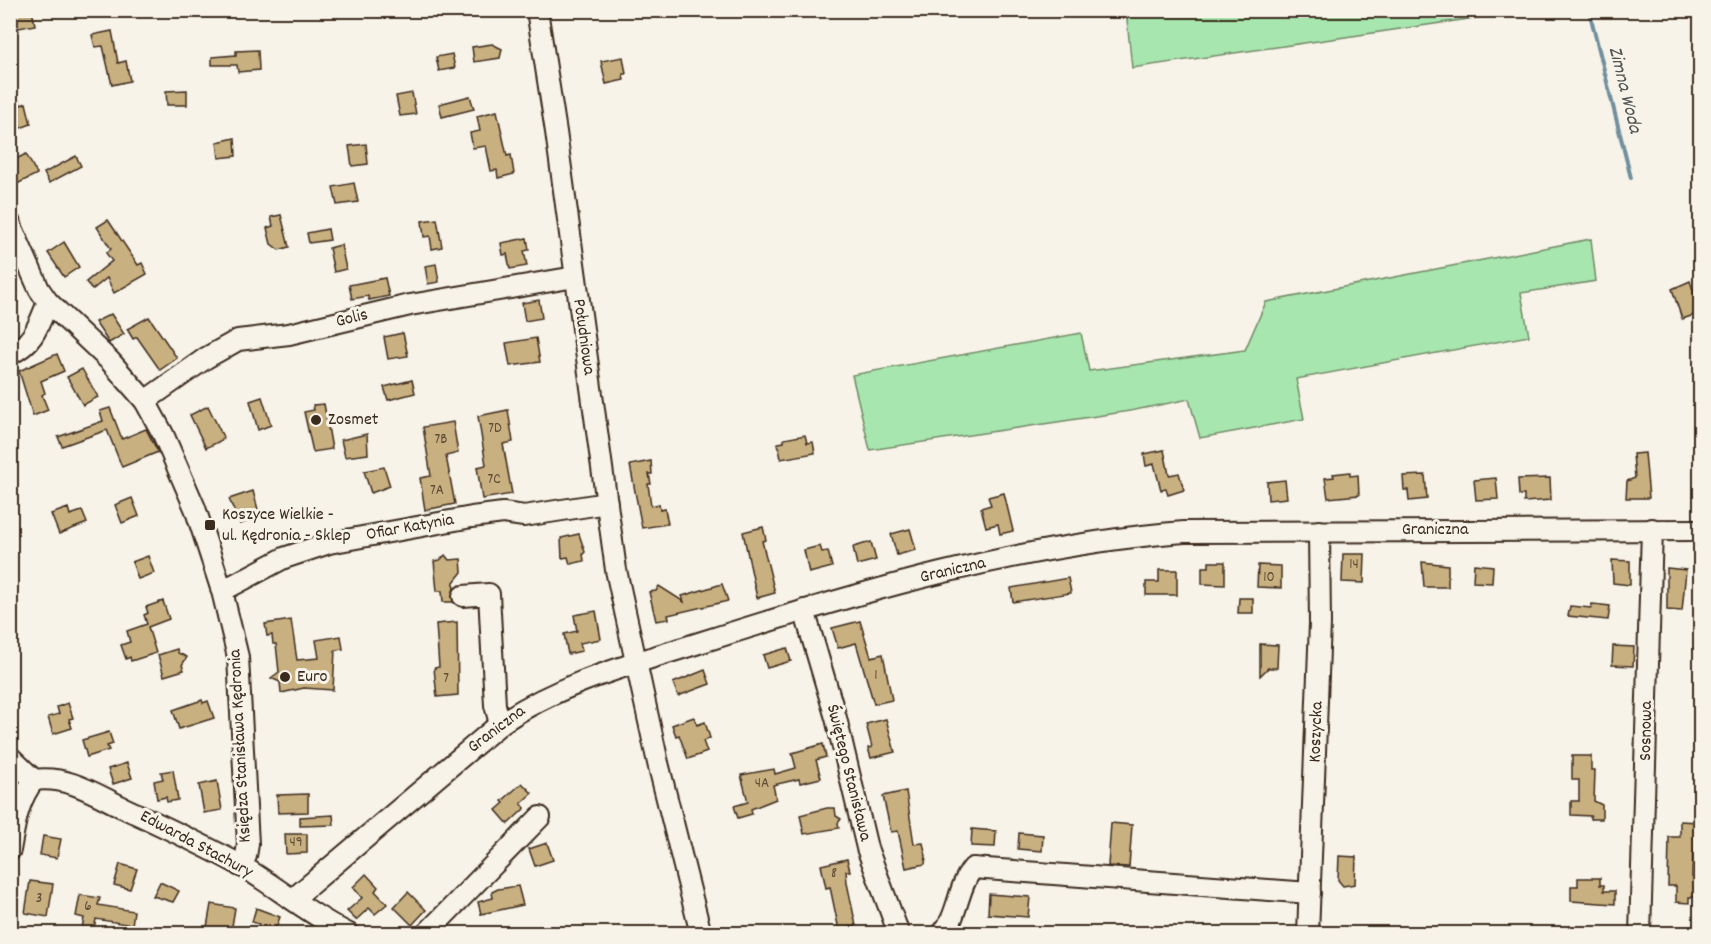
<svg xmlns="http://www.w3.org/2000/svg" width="1711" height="944" viewBox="0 0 1711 944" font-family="Dekko,sans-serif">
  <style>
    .green { fill: #a7e6ae; stroke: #718866; stroke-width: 1.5 }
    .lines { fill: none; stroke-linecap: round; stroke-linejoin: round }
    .stream { stroke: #6f8e9d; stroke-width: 4 }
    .building { fill: #c9b080; stroke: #3b2a1e; stroke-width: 1.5 }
    .minor-casing { stroke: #3b2a1e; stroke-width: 24 }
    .minor { stroke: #f7f3e8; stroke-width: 20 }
    .poi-dot { fill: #3b2a1e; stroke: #f7f3e8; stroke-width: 2 }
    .labels { text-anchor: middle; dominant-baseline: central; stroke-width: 6; stroke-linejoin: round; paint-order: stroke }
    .number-label { font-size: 15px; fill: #5e4c36 }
    .street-label { font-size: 18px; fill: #3b2a1e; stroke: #f7f3e8 }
    .poi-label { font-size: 18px; fill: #3b2a1e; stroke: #f7f3e8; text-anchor: start }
    .water-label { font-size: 20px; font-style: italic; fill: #505453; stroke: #f7f3e8 }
  </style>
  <rect width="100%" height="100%" fill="#f7f3e8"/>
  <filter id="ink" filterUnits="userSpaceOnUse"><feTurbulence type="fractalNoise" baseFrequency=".0167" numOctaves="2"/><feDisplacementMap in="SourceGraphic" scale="12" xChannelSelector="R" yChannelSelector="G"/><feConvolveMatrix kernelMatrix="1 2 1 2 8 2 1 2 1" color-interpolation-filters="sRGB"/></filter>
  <g filter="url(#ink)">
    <g class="green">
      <polygon points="1126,10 1523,10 1523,11 1132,68"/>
      <polygon points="1591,239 1596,281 1521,293 1529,336 1296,379 1304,419 1200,438 1189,399 1130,411 870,450 852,375 1081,333 1089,371 1245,350 1266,302"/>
    </g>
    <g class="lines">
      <polyline class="stream" points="1589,10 1631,178"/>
    </g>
    <g class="building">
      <polygon points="10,10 32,10 35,25 14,29"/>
      <polygon points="112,31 118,63 126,61 130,81 112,85 103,46 95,47 92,35"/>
      <polygon points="492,44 502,49 500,58 474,62 472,47"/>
      <polygon points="258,50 259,70 238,72 237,65 212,65 212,57 236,55 236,51"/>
      <polygon points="452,54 455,68 439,71 436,57"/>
      <polygon points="623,57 626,74 623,74 624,80 606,84 601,61"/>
      <polygon points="10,81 21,105 26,103 31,124 10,132"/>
      <polygon points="187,90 187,105 167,105 166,91"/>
      <polygon points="412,93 416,114 400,116 396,96"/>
      <polygon points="470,96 474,109 442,117 439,104"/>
      <polygon points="497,111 507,156 511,155 514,174 498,178 497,170 491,171 486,146 473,148 470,133 480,131 477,116"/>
      <polygon points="235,138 236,156 219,158 217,142"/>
      <polygon points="366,144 368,164 352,166 349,146"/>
      <polygon points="26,154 37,174 17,184 10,172 10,162"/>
      <polygon points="76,156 81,166 49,183 44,173"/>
      <polygon points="354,183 358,202 337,205 333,187"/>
      <polygon points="281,215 289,247 279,250 271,244 267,228 273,226 271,217"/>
      <polygon points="437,219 442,247 432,249 430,236 424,237 422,221"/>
      <polygon points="108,220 138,265 142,263 147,274 114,293 107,278 92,290 86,282 112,261 106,253 111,249 97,227"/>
      <polygon points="328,229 330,240 309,243 307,233"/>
      <polygon points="527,238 529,250 524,251 527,266 510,269 507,254 503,255 501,243"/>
      <polygon points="64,242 79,267 64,277 48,253"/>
      <polygon points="341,245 346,269 334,272 329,248"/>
      <polygon points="436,264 439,282 428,284 425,266"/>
      <polygon points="385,278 389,296 369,300 368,296 352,299 349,285"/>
      <polygon points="1690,281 1701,313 1682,319 1672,289"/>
      <polygon points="539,300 542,318 525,321 522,303"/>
      <polygon points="111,314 124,334 109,343 95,322"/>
      <polygon points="149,317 177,358 160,370 137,337 133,339 127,329"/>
      <polygon points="403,333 408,356 388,359 384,337"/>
      <polygon points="536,338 540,362 510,366 506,343"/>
      <polygon points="57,354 64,371 41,381 45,393 42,395 48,410 33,416 19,371"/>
      <polygon points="82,369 98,397 83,405 67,377"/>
      <polygon points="412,380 415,393 388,400 384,387"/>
      <polygon points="262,397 271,425 258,430 250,401"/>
      <polygon points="324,404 332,449 313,452 304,412 314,410 313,405"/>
      <polygon points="208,406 224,439 206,448 190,415"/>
      <polygon points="110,408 122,439 146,429 158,452 122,467 107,430 62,446 58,437 103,421 100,411"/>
      <polygon points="508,410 513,442 503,444 512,494 482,499 477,467 486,465 478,416"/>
      <polygon points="453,422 458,453 446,456 455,504 425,510 420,478 431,476 423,427"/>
      <polygon points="367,434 368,454 345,457 341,440"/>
      <polygon points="805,435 807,443 813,442 815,453 781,459 778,443 784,442 784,439"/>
      <polygon points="1164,450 1169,475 1179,473 1184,490 1168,495 1166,489 1161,490 1154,464 1146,466 1144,454"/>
      <polygon points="1645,453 1649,498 1626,498 1627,481 1635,478 1633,454"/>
      <polygon points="651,461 652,474 649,474 651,484 648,484 651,506 659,504 660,510 665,509 668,524 642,528 630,465"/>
      <polygon points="384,467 390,486 371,493 364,471"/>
      <polygon points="1350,472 1350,476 1358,475 1359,495 1328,498 1325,478 1334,477 1333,474"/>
      <polygon points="1425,475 1427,499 1409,501 1408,490 1404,490 1403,476"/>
      <polygon points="1496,478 1498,499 1476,500 1474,480"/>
      <polygon points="1550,478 1551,500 1524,502 1524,495 1519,495 1518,479"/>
      <polygon points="1285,480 1287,498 1268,500 1267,482"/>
      <polygon points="253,491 260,517 240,524 229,499"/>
      <polygon points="1004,493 1013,531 1000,534 998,524 986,527 981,508 991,505 988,497"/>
      <polygon points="132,498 139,516 122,523 115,505"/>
      <polygon points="68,508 70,515 82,511 87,523 59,534 51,514"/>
      <polygon points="763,527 766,540 762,541 775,593 757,598 743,532"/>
      <polygon points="910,529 916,550 897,555 891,534"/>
      <polygon points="579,534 585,552 583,554 584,561 570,564 568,557 562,558 561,538"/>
      <polygon points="871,542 876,560 857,565 853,547"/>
      <polygon points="820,546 822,552 828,551 832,567 809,573 804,550"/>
      <polygon points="1343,554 1365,554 1364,583 1342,582"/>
      <polygon points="445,555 449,560 461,559 462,572 454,582 453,602 443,602 442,591 437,591 434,561 440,560"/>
      <polygon points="148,556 154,573 138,579 132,562"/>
      <polygon points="1612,560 1630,561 1630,585 1613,583"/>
      <polygon points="1209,562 1225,562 1225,585 1202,584 1202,567 1209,567"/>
      <polygon points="1422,562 1448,565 1448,587 1424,587"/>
      <polygon points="1474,564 1493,566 1492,583 1473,582"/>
      <polygon points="1258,565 1281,566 1281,588 1257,587"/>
      <polygon points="1667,568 1686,570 1682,611 1667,610"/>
      <polygon points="1159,570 1177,570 1177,595 1146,595 1146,582 1159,582"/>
      <polygon points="1068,578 1071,593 1013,602 1011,588"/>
      <polygon points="722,584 728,601 668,615 669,619 656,621 649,592 656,591 659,586 684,602 682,596"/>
      <polygon points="1239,598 1253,598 1253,613 1238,613"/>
      <polygon points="163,601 169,619 148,627 156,653 131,661 130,657 126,659 121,645 130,642 127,631 147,624 144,615 148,613 146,607"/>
      <polygon points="1592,604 1610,606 1608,620 1568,616 1570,606 1591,608"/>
      <polygon points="596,611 601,639 580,643 582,651 568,654 564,634 577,631 574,615"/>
      <polygon points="291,620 297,660 319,658 316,640 341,636 343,649 335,650 333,690 304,688 281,693 280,682 271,678 279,672 276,644 273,644 272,635 267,636 265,624"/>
      <polygon points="860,621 871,657 883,654 892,700 874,704 856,643 838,648 832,628"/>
      <polygon points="457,622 458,695 437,697 434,668 439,667 436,624"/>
      <polygon points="1260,644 1278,645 1277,668 1268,668 1260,676"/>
      <polygon points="1613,646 1634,647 1633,666 1612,665"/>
      <polygon points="787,648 791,661 767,668 763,655"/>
      <polygon points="177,649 178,653 187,657 182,665 184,670 164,676 158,655"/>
      <polygon points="705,670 710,684 678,696 673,683"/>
      <polygon points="202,700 203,703 208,701 214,718 179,729 173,710"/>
      <polygon points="68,703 73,718 69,719 72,728 53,734 48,717 59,714 57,707"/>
      <polygon points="694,717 697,725 705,722 710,738 703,741 707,752 688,759 679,735 676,736 672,725"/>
      <polygon points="886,719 895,752 871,758 868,748 872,747 866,724"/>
      <polygon points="109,732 113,744 107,746 109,750 87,757 82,740"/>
      <polygon points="823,744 826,757 816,760 821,778 800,783 799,779 773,785 776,799 751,809 752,814 738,818 734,806 748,802 741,775 774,769 775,774 796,768 792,753"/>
      <polygon points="1572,756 1591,756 1591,770 1595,770 1594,801 1602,805 1602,819 1591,819 1591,816 1571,815 1571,801 1579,801 1579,780 1572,780"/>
      <polygon points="127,763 132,778 113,784 108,769"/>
      <polygon points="173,770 178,800 167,802 166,797 157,799 154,781 163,779 161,772"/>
      <polygon points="217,781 222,810 204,813 199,785"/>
      <polygon points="522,783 532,793 521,803 525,808 508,824 496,810 504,803 502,801"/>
      <polygon points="906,791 914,844 923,843 926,856 925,864 906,868 898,831 891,832 883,796"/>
      <polygon points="308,794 308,812 278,813 277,795"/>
      <polygon points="827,808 835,808 836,816 841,819 838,823 839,828 804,834 800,815"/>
      <polygon points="333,815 334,825 300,826 300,817"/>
      <polygon points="1680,821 1697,822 1696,838 1701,838 1701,853 1693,853 1692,877 1700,877 1699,897 1689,897 1689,903 1676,902 1676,886 1668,886 1669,837 1680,837"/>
      <polygon points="1111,823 1132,825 1129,867 1108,866"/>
      <polygon points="972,829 996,831 995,847 971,846"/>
      <polygon points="1019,833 1043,835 1042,851 1018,849"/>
      <polygon points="285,834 307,834 307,853 286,854"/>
      <polygon points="43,836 61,839 57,858 40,855"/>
      <polygon points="547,843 553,860 535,866 529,849"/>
      <polygon points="1339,856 1356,857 1355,884 1343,886 1338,880"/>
      <polygon points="847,859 850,871 846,871 847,883 856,926 839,930 830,887 826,888 821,865"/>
      <polygon points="120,864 137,869 130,889 114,885"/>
      <polygon points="366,874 378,887 375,891 387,904 375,914 369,908 356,920 347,911 362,898 353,887"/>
      <polygon points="1578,878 1600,878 1600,885 1604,885 1604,891 1615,891 1615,904 1571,901 1571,886 1578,886"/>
      <polygon points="30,881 53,884 48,917 25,913"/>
      <polygon points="160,882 179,891 173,902 153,896"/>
      <polygon points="518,886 523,905 481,914 478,902 493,898 492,892 498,889"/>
      <polygon points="408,892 426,910 412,925 394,907"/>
      <polygon points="989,894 1030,897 1028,917 988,914"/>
      <polygon points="80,895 100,898 98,905 134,911 132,925 96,919 94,930 82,928 84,918 76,916"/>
      <polygon points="211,904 235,908 231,932 207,927"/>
      <polygon points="256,908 280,917 274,933 258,928 259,924 252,922"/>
    </g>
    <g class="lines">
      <g class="minor-casing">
        <g id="minor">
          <polyline points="537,10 556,132 616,570 658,763 701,934"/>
          <polyline points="10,223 39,289 48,302 110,361 145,401 163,434 195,508 222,591 238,657 248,844 246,856 240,866"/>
          <path d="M10,354C34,343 38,326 48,302"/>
          <polyline points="145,401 206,358 238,340 289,334 410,305 575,277"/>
          <polyline points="222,591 284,558 329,543 472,517 503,513 524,516 607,503"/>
          <polyline points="463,596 489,594 495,705 500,724"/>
          <polyline points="804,610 836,718 867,848 899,934"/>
          <polyline points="10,757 34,780"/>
          <path d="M34,780C67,775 95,794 124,808C163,826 202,844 240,865C277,887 310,915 349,934"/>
          <path d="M10,850C15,824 17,802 34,780"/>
          <path d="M293,899L500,724C559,683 633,664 702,642C859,592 1019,545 1184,532L1700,530"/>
          <polyline points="426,934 540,817"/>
          <path d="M942,934C959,915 957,887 973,868L1310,893"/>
          <polyline points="1308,934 1320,623 1319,531"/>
          <polyline points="1640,934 1652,529"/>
        </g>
      </g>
      <use href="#minor" class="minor"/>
    </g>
  </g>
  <g class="poi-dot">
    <circle cx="316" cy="420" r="6"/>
    <rect x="204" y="519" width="12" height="12" rx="3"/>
    <circle cx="285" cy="677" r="6"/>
  </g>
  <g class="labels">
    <g class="number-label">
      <text x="495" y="429">7D</text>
      <text x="441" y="440">7B</text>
      <text x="494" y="480">7C</text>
      <text x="437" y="491">7A</text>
      <text x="1354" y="565">14</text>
      <text x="1269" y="578">10</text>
      <text x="876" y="676">1</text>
      <text x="446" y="679">7</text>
      <text x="762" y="784">4A</text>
      <text x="296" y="843">49</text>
      <text x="834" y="874">8</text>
      <text x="39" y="899">3</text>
      <text x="88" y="907">6</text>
    </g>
    <g class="street-label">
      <text transform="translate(352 319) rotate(-14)">Golis</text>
      <text transform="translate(583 337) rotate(82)">Południowa</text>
      <text transform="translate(410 528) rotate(-10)">Ofiar Katynia</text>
      <text x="1435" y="530">Graniczna</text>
      <text transform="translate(953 571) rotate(-13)">Graniczna</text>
      <text transform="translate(497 730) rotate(-37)">Graniczna</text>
      <text transform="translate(1647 731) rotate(-89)">Sosnowa</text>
      <text transform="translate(1317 732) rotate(-88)">Koszycka</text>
      <text transform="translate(241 746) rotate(-93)">Księdza Stanisława Kędronia</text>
      <text transform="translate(848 773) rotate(76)">Świętego Stanisława</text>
      <text transform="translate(196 845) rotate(28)">Edwarda Stachury</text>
    </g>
    <g class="poi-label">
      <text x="328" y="420">Zosmet</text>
      <text x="222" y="515">Koszyce Wielkie -<tspan x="222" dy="21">ul. Kędronia - Sklep</tspan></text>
      <text x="297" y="677">Euro</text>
    </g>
    <g class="water-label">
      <text transform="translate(1624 90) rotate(76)">Zimna Woda</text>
    </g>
  </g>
  <rect width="1711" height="944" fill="none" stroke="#f7f3e8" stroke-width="36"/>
  <rect x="18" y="18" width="1675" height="908" fill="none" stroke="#3b2a1e" stroke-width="2" filter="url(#ink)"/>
</svg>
